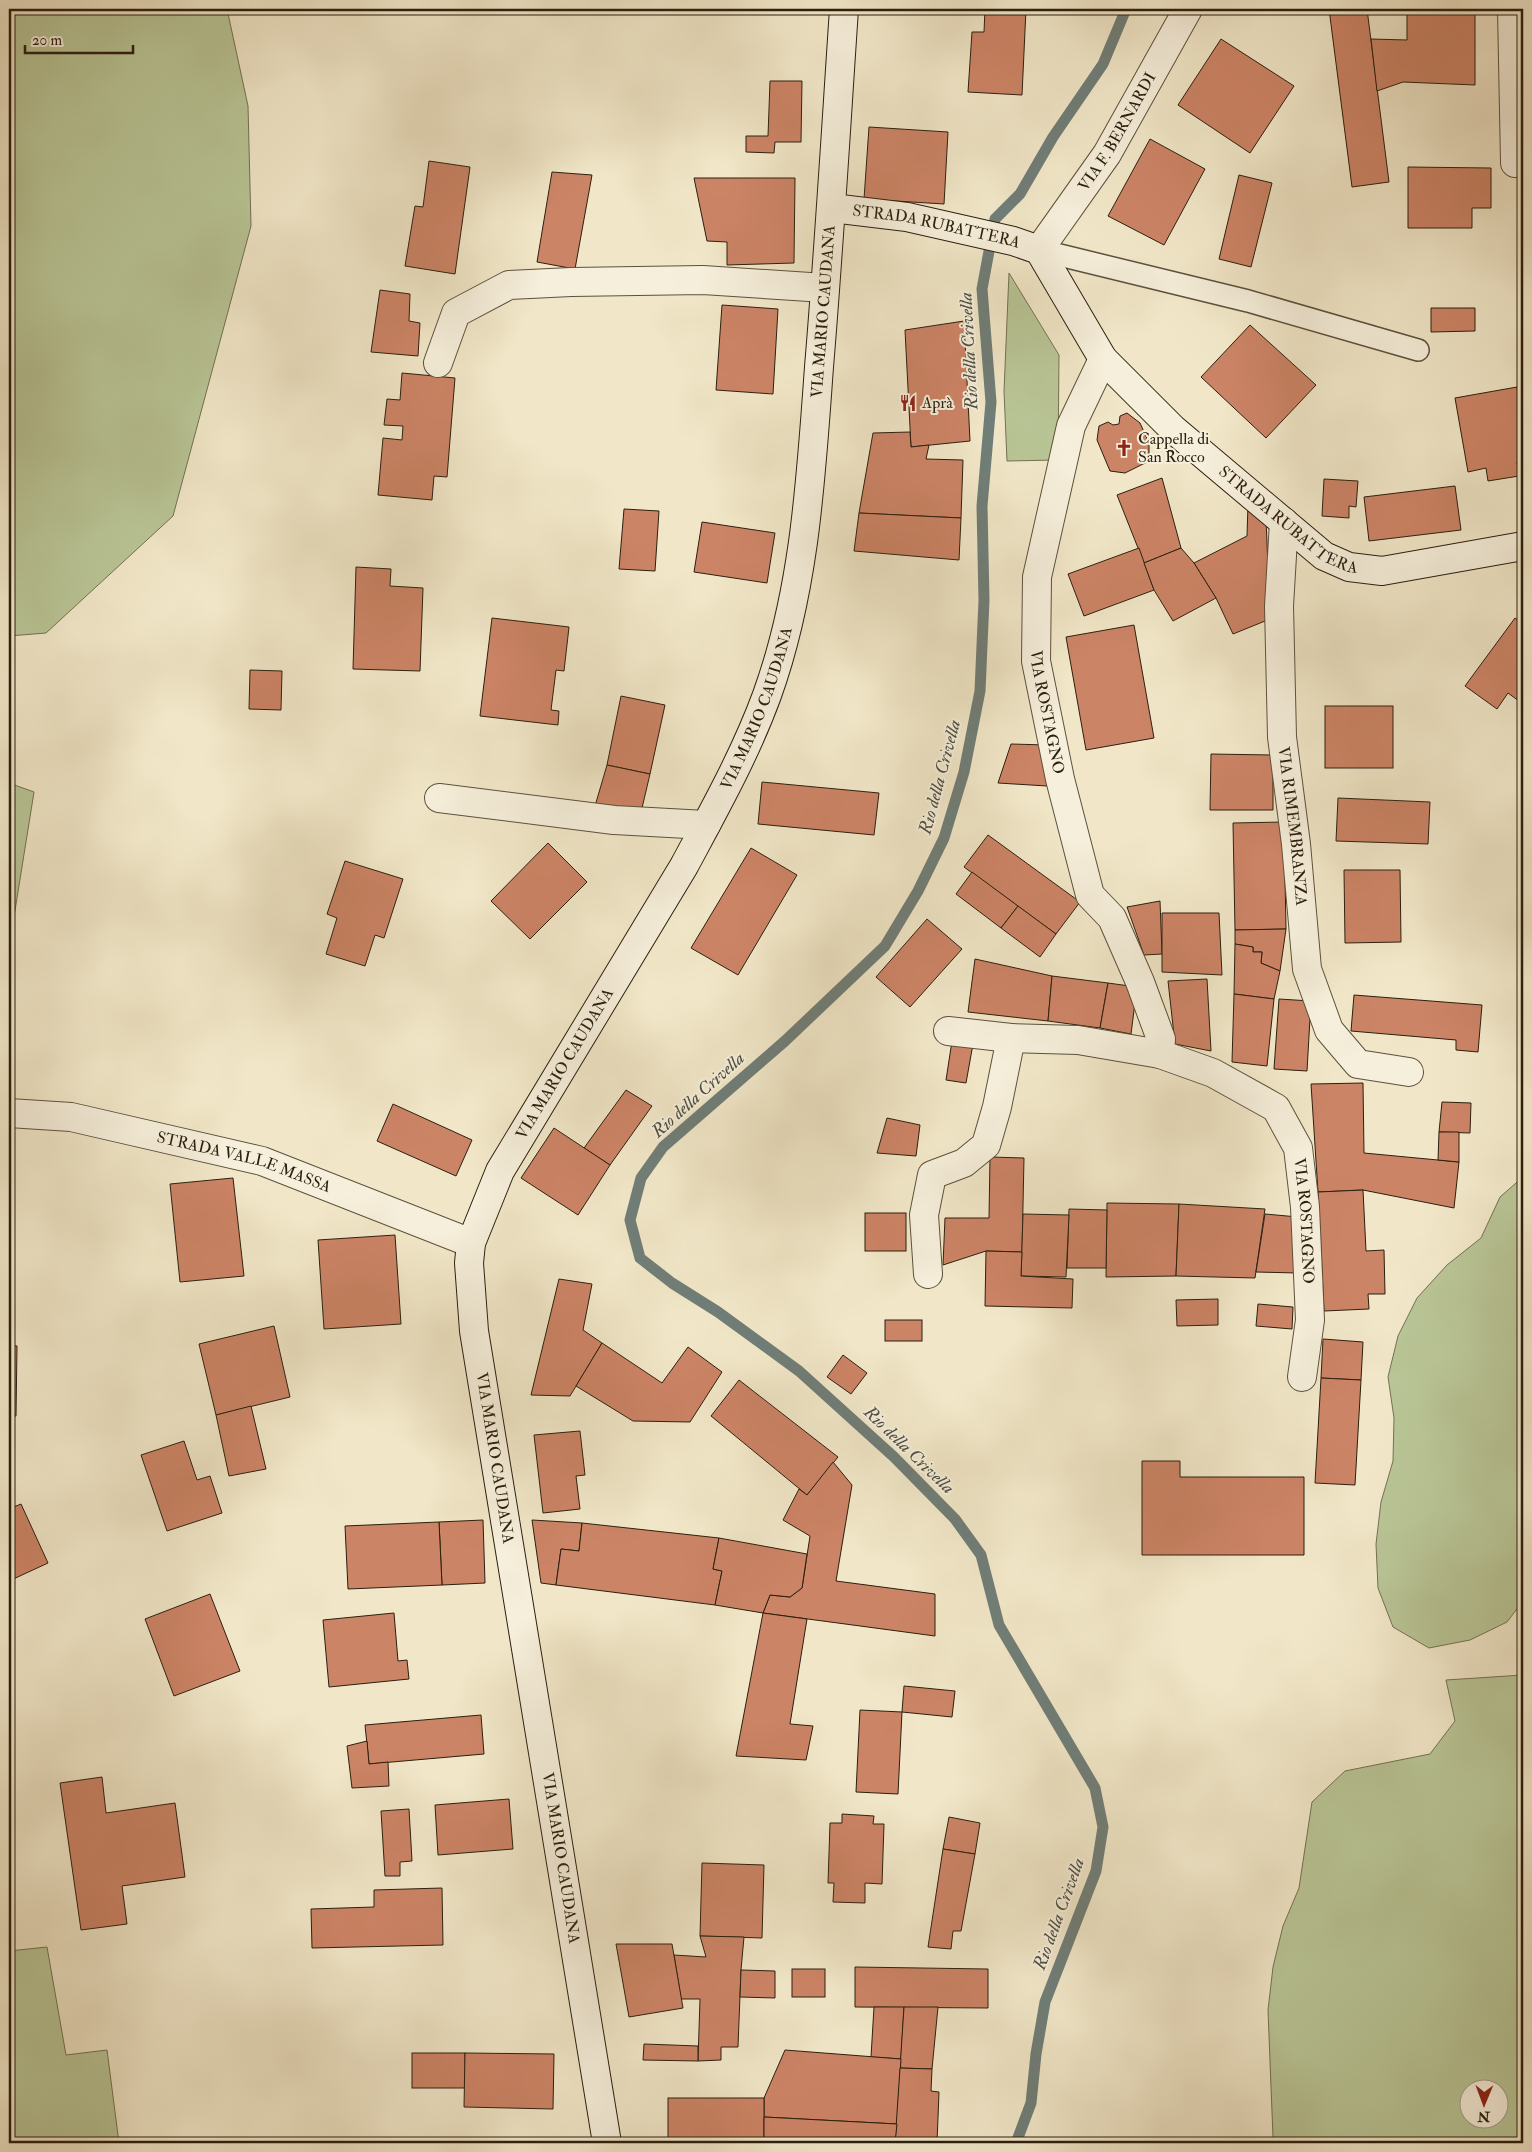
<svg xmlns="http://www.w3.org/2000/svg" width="1532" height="2152" viewBox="0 0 1532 2152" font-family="'IM FELL Double Pica',serif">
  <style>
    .green { fill: #b9c596; stroke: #727252; fill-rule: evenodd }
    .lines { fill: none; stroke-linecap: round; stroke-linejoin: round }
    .stream { stroke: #707e78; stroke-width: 11 }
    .building { fill: #cc8466; stroke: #2b1f0e }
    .lane-casing { stroke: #5c513c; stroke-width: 24 }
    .street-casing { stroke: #5c513c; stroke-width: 30 }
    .secondary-casing { stroke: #2b1f0e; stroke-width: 30 }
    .lane { stroke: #f6efdb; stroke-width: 21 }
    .street { stroke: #f6efdb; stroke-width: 28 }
    .secondary { stroke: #f6efdb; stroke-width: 28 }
    .labels { text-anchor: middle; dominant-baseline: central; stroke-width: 4; stroke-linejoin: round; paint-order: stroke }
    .street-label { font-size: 16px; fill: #2b1f0e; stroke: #f6efdb }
    .poi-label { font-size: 16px; fill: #2b1f0e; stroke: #f6efdb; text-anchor: start }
    .water-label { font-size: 18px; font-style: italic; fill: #4e4f43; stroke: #f6efdb }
  </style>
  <rect width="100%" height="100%" fill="#f1e7c8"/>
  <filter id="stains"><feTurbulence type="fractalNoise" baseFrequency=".004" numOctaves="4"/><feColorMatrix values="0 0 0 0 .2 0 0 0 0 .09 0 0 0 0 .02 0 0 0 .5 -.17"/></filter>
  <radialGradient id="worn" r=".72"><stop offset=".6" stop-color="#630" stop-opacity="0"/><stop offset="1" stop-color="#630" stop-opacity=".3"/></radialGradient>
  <g class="green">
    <polygon points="9,9 227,9 248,106 251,226 173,516 46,633 9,636"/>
    <polygon points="1009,273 1059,355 1058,460 1007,461 1004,391"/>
    <polygon points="9,783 34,792 13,923 9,927"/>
    <polygon points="1523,1177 1523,1601 1507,1622 1470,1640 1429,1648 1393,1627 1378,1588 1376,1544 1381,1502 1393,1461 1394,1418 1388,1377 1398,1336 1417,1298 1447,1265 1481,1238 1500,1197"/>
    <path d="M1523,1675V1795L1519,1842L1521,1887L1523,1890V2143H1277L1273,2137L1268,2010L1273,1967L1283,1926L1299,1888L1312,1802L1345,1771L1430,1754L1455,1721L1446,1680ZM1470,2090H1500V2120H1470Z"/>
    <polygon points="47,1947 66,2055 107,2050 119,2143 9,2143 9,1951"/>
  </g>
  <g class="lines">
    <polyline class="stream" points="1016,2143 1031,2103 1036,2054 1045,2002 1096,1871 1103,1827 1095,1788 999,1625 981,1555 955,1519 894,1457 799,1371 718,1312 672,1283 640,1258 630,1220 641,1178 663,1147 785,1041 885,946 918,891 944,838 964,772 980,691 984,600 982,506 991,402 982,289 995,219 1020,194 1053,137 1103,64 1126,9"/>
  </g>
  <g class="building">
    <polygon points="985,9 1026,9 1022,95 968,92 972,32 984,32"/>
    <polygon points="1329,9 1367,9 1389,182 1352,187"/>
    <polygon points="1407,9 1475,9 1475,85 1403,82 1377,91 1371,39 1407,40"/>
    <polygon points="1221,39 1294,86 1250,153 1178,105"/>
    <polygon points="770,81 802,81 801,142 775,142 774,153 746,152 746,136 768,136"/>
    <polygon points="869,127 948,132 944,204 864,199"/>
    <polygon points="1150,139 1205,169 1164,245 1108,216"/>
    <polygon points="429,161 470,167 455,274 405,266 415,206 423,207"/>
    <polygon points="1408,167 1491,168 1491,208 1472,208 1472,228 1408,228"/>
    <polygon points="552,172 592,175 575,269 537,262"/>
    <polygon points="1239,175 1272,183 1251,267 1219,259"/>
    <polygon points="694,178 795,178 794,263 727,265 727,242 707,241"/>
    <polygon points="380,290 410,294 409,321 420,323 418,356 371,352"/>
    <polygon points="722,305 778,309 773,394 716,390"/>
    <polygon points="1431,308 1475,308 1475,331 1431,332"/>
    <polygon points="964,321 970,441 911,447 905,330"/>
    <polygon points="1250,325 1316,385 1266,438 1201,377"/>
    <polygon points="402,373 455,378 447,477 434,476 432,500 378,495 383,438 402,440 403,426 384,425 387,399 400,400"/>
    <polygon points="1517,387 1523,419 1523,461 1517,462 1519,476 1488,481 1486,468 1468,472 1455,398"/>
    <polygon points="1127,413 1140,423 1149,443 1149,461 1125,473 1110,471 1097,440 1099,426 1108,422 1113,425 1119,424 1120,416"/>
    <polygon points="910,432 911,447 929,445 926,459 963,460 961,518 859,513 873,433"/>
    <polygon points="1162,478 1181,548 1144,563 1117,495"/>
    <polygon points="1324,479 1358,481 1356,507 1349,506 1349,518 1322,516"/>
    <polygon points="1455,486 1461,530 1369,541 1364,497"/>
    <polygon points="1248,504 1266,518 1270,619 1233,634 1216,598 1194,563 1247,536"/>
    <polygon points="624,509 659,511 655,571 619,569"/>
    <polygon points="859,513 961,518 959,560 854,551"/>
    <polygon points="702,522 775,533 767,583 694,572"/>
    <polygon points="1139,548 1154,590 1084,616 1068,574"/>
    <polygon points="1181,548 1194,563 1216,598 1173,621 1154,590 1144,563"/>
    <polygon points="356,567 391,569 390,586 423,588 420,671 353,669"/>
    <polygon points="492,618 569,627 564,671 556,670 551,710 559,711 558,725 480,716"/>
    <polygon points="1515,618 1523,624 1523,704 1508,693 1497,709 1465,686"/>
    <polygon points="1134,625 1154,738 1086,750 1066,637"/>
    <polygon points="250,670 282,671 281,710 249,709"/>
    <polygon points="621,696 665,705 650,774 607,765"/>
    <rect x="1325" y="706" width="68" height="62"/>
    <polygon points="1011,744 1047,745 1047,786 998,783"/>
    <polygon points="1211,754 1273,755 1273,810 1210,810"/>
    <polygon points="607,765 650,774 642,808 595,806"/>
    <polygon points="762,782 879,793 874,835 758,824"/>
    <polygon points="1338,798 1430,802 1428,844 1336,841"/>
    <polygon points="1284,822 1286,929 1235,930 1233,823"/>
    <polygon points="988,835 1080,902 1056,934 964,867"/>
    <polygon points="548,843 587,882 530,939 491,901"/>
    <polygon points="751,848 797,875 738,975 691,948"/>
    <polygon points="345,861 403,879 384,938 375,935 365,966 326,954 337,918 327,914"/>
    <polygon points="1344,870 1400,870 1401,942 1345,943"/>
    <polygon points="972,872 1018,906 1001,928 956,894"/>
    <polygon points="1160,901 1162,954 1144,955 1127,907"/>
    <polygon points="1018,906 1056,934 1040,957 1001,928"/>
    <polygon points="1162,913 1219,913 1222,975 1162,972"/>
    <polygon points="927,919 962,949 910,1007 876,977"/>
    <polygon points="1286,929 1280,971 1261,963 1262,952 1253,952 1253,947 1235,944 1235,930"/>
    <polygon points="1235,944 1253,947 1253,952 1262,952 1261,963 1280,971 1274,999 1234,994"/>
    <polygon points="975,959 1052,976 1048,1021 968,1012"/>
    <polygon points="1052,976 1108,983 1100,1028 1048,1021"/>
    <polygon points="1207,979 1211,1051 1175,1044 1168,981"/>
    <polygon points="1108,983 1137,987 1131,1034 1100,1028"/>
    <polygon points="1234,994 1274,999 1267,1066 1232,1062"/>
    <polygon points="1354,995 1482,1005 1478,1052 1456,1050 1456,1040 1351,1031"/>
    <polygon points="1279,999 1311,1001 1307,1071 1274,1069"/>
    <polygon points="952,1041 973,1044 966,1083 946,1080"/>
    <polygon points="1363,1083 1364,1153 1459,1162 1454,1208 1363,1190 1318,1192 1311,1084"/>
    <polygon points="626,1090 652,1106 610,1165 584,1148"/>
    <polygon points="1442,1102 1471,1103 1470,1133 1439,1132"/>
    <polygon points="393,1104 472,1140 456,1176 377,1141"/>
    <polygon points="887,1118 920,1125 916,1156 877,1153"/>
    <polygon points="554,1128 610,1165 578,1215 521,1178"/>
    <polygon points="1439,1132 1459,1132 1459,1162 1438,1160"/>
    <polygon points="990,1157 1024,1158 1022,1252 986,1251 943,1265 945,1218 989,1218"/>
    <polygon points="233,1178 244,1276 180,1282 170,1184"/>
    <polygon points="1363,1190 1366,1251 1384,1250 1385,1294 1368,1294 1369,1309 1324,1311 1318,1192"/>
    <polygon points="1107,1203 1179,1204 1176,1276 1106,1277"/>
    <polygon points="1179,1204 1265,1209 1255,1278 1176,1276"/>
    <polygon points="1069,1209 1107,1210 1106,1268 1067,1268"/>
    <rect x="865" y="1213" width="41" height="38"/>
    <polygon points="1023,1214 1069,1215 1066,1277 1021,1276"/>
    <polygon points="1265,1214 1298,1217 1297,1273 1256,1272"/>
    <polygon points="395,1235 401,1324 324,1329 318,1240"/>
    <polygon points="986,1251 1022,1252 1021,1276 1073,1279 1072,1308 985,1306"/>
    <polygon points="559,1279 592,1284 583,1330 602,1343 570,1396 531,1395"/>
    <polygon points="1218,1299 1218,1325 1177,1326 1176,1300"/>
    <polygon points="1258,1304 1293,1307 1292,1329 1256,1326"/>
    <rect x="885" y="1320" width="37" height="21"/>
    <polygon points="274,1326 290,1397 216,1415 199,1344"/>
    <polygon points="1323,1339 1363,1342 1361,1380 1321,1378"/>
    <polygon points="602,1343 662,1383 688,1347 722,1372 690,1422 633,1421 576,1386"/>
    <polygon points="9,1345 17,1346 16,1416 9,1416"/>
    <polygon points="843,1355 867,1373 851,1394 827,1377"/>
    <polygon points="1321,1378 1361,1380 1355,1485 1315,1483"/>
    <polygon points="739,1380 838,1457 807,1495 711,1416"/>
    <polygon points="251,1406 266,1469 229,1476 216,1415"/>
    <polygon points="580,1431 585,1475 576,1476 580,1509 543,1513 534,1435"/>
    <polygon points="184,1441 197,1480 210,1476 222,1513 167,1531 141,1455"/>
    <polygon points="1142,1461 1180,1461 1180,1477 1304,1477 1304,1555 1142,1555"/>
    <polygon points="833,1462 852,1485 836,1581 935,1594 935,1636 763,1613 770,1595 790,1597 802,1588 810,1536 783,1520 799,1489 807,1495"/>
    <polygon points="21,1504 48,1563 9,1581 9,1509"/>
    <polygon points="483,1520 485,1583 442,1585 439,1522"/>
    <polygon points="532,1520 582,1523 579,1551 561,1549 556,1585 541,1583"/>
    <polygon points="439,1522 442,1585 348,1589 345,1526"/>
    <polygon points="582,1523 719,1538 713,1569 722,1571 715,1605 556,1585 561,1549 579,1551"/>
    <polygon points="719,1538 807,1554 802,1588 790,1597 770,1595 763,1613 715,1605 722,1571 713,1569"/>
    <polygon points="210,1594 240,1671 174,1696 145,1619"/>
    <polygon points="394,1613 398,1661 407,1660 409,1679 329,1687 323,1620"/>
    <polygon points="763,1613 807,1619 790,1724 813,1726 806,1760 736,1756"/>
    <polygon points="904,1686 955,1691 952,1717 902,1712"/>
    <polygon points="860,1710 902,1712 898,1794 856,1792"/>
    <polygon points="481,1715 484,1754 369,1764 365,1725"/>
    <polygon points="367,1741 369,1764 388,1762 389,1786 352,1788 347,1746"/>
    <polygon points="102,1777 106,1813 175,1803 185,1877 122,1886 127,1924 81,1930 60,1783"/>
    <polygon points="509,1799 513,1849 438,1855 435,1805"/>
    <polygon points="409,1809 412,1861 400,1862 400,1876 385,1876 381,1811"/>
    <polygon points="842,1814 874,1816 873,1824 884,1824 882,1884 865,1883 865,1903 833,1902 834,1883 828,1883 830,1823 842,1823"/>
    <polygon points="949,1817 980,1823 975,1854 943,1849"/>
    <polygon points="943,1849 975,1854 961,1931 953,1931 951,1949 928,1947"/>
    <polygon points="702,1863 764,1865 762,1938 700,1936"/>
    <polygon points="442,1888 443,1945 312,1948 311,1909 374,1907 374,1890"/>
    <polygon points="700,1936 744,1937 741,1970 738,2047 721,2047 721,2060 698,2061 700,1999 681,1999 674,1955 706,1957"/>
    <polygon points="616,1944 672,1944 683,2008 629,2017"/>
    <polygon points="855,1967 988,1969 988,2008 855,2007"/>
    <rect x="792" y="1969" width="33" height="28"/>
    <polygon points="741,1970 775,1971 775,1998 740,1997"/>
    <polygon points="874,2007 904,2007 901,2059 871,2057"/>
    <polygon points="904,2007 938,2007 932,2069 900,2068"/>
    <polygon points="644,2044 698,2046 698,2061 643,2060"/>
    <polygon points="785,2050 901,2059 897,2124 764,2117 764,2098"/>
    <rect x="412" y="2053" width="53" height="35"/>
    <polygon points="465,2053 554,2054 553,2109 464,2107"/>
    <polygon points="900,2068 932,2069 931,2091 939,2092 937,2143 895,2143"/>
    <rect x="668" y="2098" width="96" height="45"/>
    <polygon points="764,2117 897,2124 895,2143 764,2143"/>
  </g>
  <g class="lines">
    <g class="lane-casing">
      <polyline id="lane" points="1039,250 1248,301 1418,350"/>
    </g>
    <g class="street-casing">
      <g id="street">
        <polyline points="1512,9 1515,163"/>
        <path id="s1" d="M1039,250L1107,154L1188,9"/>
        <path id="s2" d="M1103,359L1071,426L1037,577L1036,661L1060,779L1090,895L1112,918L1140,982L1161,1039L1160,1054L1213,1073L1276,1108L1298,1148L1305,1207L1310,1320L1302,1377"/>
        <polyline points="438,363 456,313 509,285 571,282 703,280 825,288"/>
        <path id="s3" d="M1284,522L1279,606L1282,737L1296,844L1307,969L1329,1030L1358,1064L1409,1072"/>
        <polyline points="439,798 614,820 706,825"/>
        <polyline points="948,1031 1011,1038 1078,1040 1160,1054"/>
        <path id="s4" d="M9,1113L71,1117L262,1161L471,1243"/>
        <polyline points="928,1274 924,1215 932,1175 964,1163 986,1145 997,1107 1011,1038"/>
      </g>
    </g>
    <g class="secondary-casing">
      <g id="secondary">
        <path id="s5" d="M832,208L907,217L1013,241L1039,250L1103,359L1173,429L1324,556L1349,567L1382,571L1523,546"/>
        <path id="s6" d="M607,2143L474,1331L469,1263L471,1243L500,1171L684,866C714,810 745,755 767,695C805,590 811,477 819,367C829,248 836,128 844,9"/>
      </g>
    </g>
    <use href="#lane" class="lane"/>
    <use href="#street" class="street"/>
    <use href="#secondary" class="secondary"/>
  </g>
  <defs>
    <g id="restaurant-bare" transform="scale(1.35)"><path d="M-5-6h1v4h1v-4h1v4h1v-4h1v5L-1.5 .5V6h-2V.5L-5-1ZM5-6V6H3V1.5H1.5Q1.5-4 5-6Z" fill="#8f2418" stroke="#f6efdb" stroke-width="2.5" paint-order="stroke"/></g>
    <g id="church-bare" transform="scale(1.35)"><path d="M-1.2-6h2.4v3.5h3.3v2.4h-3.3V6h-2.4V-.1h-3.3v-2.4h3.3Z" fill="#8f2418" stroke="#f6efdb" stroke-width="2.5" paint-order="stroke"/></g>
  </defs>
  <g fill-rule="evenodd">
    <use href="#restaurant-bare" x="908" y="403"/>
    <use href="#church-bare" x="1124" y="448"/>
  </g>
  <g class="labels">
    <g class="street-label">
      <text stroke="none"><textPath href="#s1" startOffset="142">VIA F. BERNARDI</textPath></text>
      <text stroke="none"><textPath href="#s5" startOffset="106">STRADA RUBATTERA</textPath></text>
      <text stroke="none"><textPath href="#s6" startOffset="1924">VIA MARIO CAUDANA</textPath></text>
      <text stroke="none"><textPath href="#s5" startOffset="585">STRADA RUBATTERA</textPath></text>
      <text stroke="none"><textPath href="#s6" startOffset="1519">VIA MARIO CAUDANA</textPath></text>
      <text stroke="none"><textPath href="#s2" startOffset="365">VIA ROSTAGNO</textPath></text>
      <text stroke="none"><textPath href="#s3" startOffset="305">VIA RIMEMBRANZA</textPath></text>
      <text stroke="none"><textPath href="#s6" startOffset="1114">VIA MARIO CAUDANA</textPath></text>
      <text stroke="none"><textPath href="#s4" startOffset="241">STRADA VALLE MASSA</textPath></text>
      <text stroke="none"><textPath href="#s2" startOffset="978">VIA ROSTAGNO</textPath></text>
      <text transform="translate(495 1458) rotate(81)">VIA MARIO CAUDANA</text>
      <text transform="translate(561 1858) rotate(81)">VIA MARIO CAUDANA</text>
    </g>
    <g class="poi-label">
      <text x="922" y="403">Aprà</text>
      <text x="1138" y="439">Cappella di<tspan x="1138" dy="18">San Rocco</tspan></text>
    </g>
    <g class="water-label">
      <text transform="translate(969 351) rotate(-93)">Rio della Crivella</text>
      <text transform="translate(940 777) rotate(-75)">Rio della Crivella</text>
      <text transform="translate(698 1095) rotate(-42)">Rio della Crivella</text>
      <text transform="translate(909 1450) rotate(44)">Rio della Crivella</text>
      <text transform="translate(1059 1914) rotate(-70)">Rio della Crivella</text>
    </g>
  </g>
  <rect width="1532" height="2152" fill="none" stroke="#f1e7c8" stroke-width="30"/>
  <rect x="10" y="10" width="1512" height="2132" fill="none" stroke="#2b1f0e" stroke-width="2.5"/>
  <rect x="15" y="15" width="1502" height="2122" fill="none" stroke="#2b1f0e"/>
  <g transform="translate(1484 2104) rotate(181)"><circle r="24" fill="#f6efdb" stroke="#a59c89"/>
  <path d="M0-4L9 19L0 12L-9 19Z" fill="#8f2418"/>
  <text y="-8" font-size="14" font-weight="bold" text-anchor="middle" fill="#2b1f0e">N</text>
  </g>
  <path d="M25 45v8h108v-8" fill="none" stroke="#2b1f0e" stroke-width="2.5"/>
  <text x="32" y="45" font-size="15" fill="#2b1f0e" stroke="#f6efdb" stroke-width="4" paint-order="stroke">20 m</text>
  <rect width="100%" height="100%" filter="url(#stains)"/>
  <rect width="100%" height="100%" fill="url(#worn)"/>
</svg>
